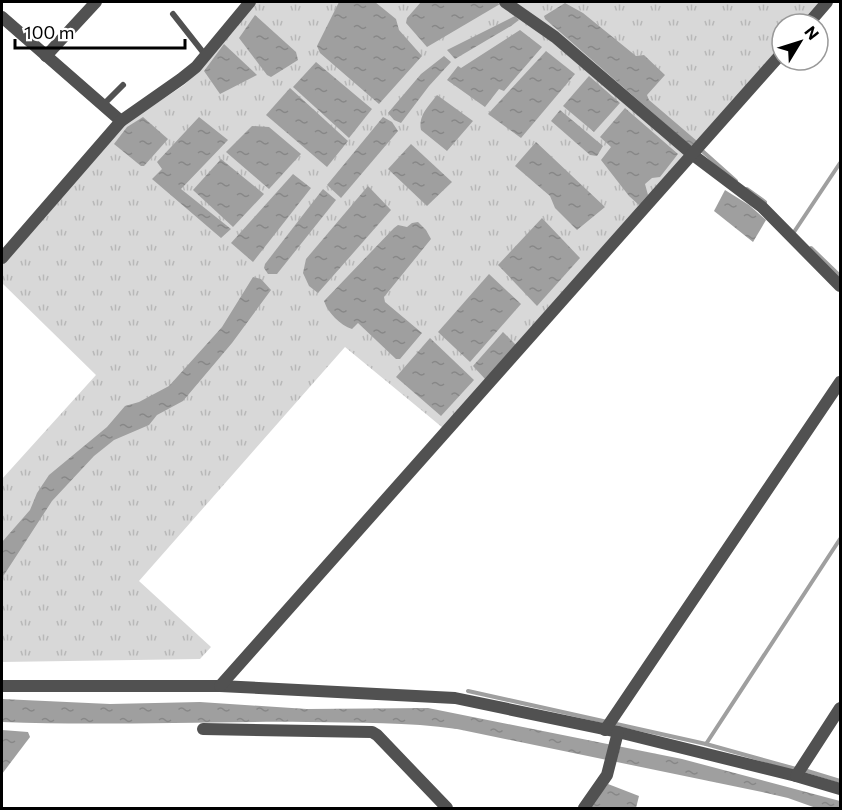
<svg xmlns="http://www.w3.org/2000/svg" width="842" height="810" viewBox="0 0 842 810" font-family="Commissioner,sans-serif">
  <style>
    .grass { fill: url(#grass-tufts) }
    .water { fill: url(#water-ripples) }
    .lines { fill: none; stroke-linecap: round; stroke-linejoin: round }
    .stream { stroke: #9f9f9f; stroke-width: 4 }
    .service { stroke: #515151; stroke-width: 6 }
    .minor { stroke: #515151; stroke-width: 12 }
  </style>
  <defs>
    <pattern id="grass-tufts" width="24" height="20" patternUnits="userSpaceOnUse" patternTransform="scale(1.5)"><rect width="24" height="20" fill="#d8d8d8"/><path d="M3 7l-1-3M5 7V3M7 7l1-3M15 17l-1-3M17 17v-4M19 17l1-3" fill="none" stroke="#b8b8b8"/></pattern>
    <pattern id="water-ripples" width="26" height="14" patternUnits="userSpaceOnUse" patternTransform="scale(1.5)"><rect width="26" height="14" fill="#9f9f9f"/><path d="M2 4q2-2 4 0t4 0M15 11q2-2 4 0t4 0" fill="none" stroke="#878787"/></pattern>
  </defs>
  <rect width="100%" height="100%" fill="#fff"/>
  <g class="grass">
    <polygon points="256,2 496,2 531,24 686,155 443,428 345,347 139,581 211,647 200,659 2,662 2,479 96,375 2,283 2,264 124,125 184,85 199,70"/>
    <polygon points="512,2 822,2 802,24 782,24 782,47 692,150"/>
  </g>
  <g class="water">
    <polygon points="339,2 375,2 396,19 399,30 422,56 379,104 320,53 317,46"/>
    <polygon points="421,2 496,2 500,4 427,47 406,23 407,18"/>
    <polygon points="565,3 583,13 636,56 644,55 665,75 647,95 649,100 697,141 692,147 545,19 544,16"/>
    <polygon points="255,15 296,52 298,60 271,77 267,75 239,38"/>
    <polygon points="515,16 519,20 511,26 455,59 447,50"/>
    <polygon points="520,30 542,47 504,91 499,89 485,107 447,80 458,66 461,68"/>
    <polygon points="224,44 257,75 220,94 204,71"/>
    <polygon points="546,51 575,74 521,138 488,114"/>
    <polygon points="444,56 451,62 429,86 401,123 394,120 388,113 421,74"/>
    <polygon points="316,62 372,109 349,138 293,87"/>
    <polygon points="589,76 620,103 594,132 563,106"/>
    <polygon points="290,88 348,141 327,167 266,115"/>
    <path d="M437,95L473,121L447,151L421,130C418,115 429,106 437,95Z"/>
    <polygon points="625,108 678,154 660,177 652,178 645,184 648,195 639,205 629,196 601,160 611,147 600,137"/>
    <polygon points="560,110 603,146 597,156 590,155 551,121"/>
    <polygon points="143,117 168,139 144,166 141,166 114,144 127,127"/>
    <polygon points="199,117 228,140 181,189 231,229 221,238 152,179 162,169 157,162"/>
    <polygon points="383,117 392,122 398,131 341,198 327,185"/>
    <polygon points="252,126 269,127 301,154 269,189 226,152"/>
    <polygon points="536,142 605,207 577,230 555,208 550,196 515,166"/>
    <polygon points="411,144 452,182 427,206 388,169"/>
    <polygon points="221,159 264,194 233,227 193,190"/>
    <polygon points="293,174 311,188 253,262 231,243"/>
    <polygon points="368,186 391,210 318,293 309,286 303,273 306,259"/>
    <polygon points="323,189 336,200 277,274 268,274 264,268 265,264"/>
    <polygon points="725,190 749,205 766,220 753,242 714,211"/>
    <polygon points="542,218 580,258 537,306 498,265"/>
    <path d="M418,222L426,230L431,239L384,297L385,302L422,333L400,359H396L358,323L352,329C340,325 328,313 324,301L394,228L398,225L407,227L412,223Z"/>
    <polygon points="489,274 521,304 470,362 438,332"/>
    <polygon points="253,277 261,279 271,290 232,343 183,401 157,415 149,425 114,440 94,456 52,501 2,578 2,542 30,510 37,493 49,475 107,427 125,406 139,402 169,386 222,327"/>
    <polygon points="503,332 517,346 486,380 473,366"/>
    <polygon points="430,338 474,380 441,416 396,377"/>
    <path d="M2,699L110,704L200,702L307,709L428,708L682,759L840,801V808H816L788,798L762,792L457,729C408,722 358,723 307,722C205,721 103,726 2,722Z"/>
    <polygon points="2,730 28,732 30,737 2,774"/>
    <polygon points="608,784 639,796 636,808 589,808"/>
  </g>
  <g class="lines">
    <g class="stream">
      <polyline points="699,148 736,181"/>
      <polyline points="747,189 765,202"/>
      <polyline points="794,232 840,163"/>
      <polyline points="811,248 840,276"/>
      <polyline points="468,691 706,744 796,769"/>
      <polyline points="706,744 840,539"/>
      <polyline points="804,770 840,781"/>
    </g>
    <g class="service">
      <polyline points="173,14 206,56"/>
      <polyline points="103,105 123,85"/>
    </g>
    <g class="minor">
      <polyline points="505,2 555,37 693,155 762,207 840,286"/>
      <polyline points="2,17 121,121"/>
      <polyline points="808,24 827,2"/>
      <polyline points="46,56 96,2"/>
      <polyline points="2,258 121,121 181,79 196,67 250,2"/>
      <polyline points="2,686 220,686 455,698 618,732 796,776 840,789"/>
      <polyline points="220,686 782,53"/>
      <polyline points="203,729 372,732 377,735 447,808"/>
      <polyline points="605,730 840,382"/>
      <polyline points="796,776 840,708"/>
      <polyline points="584,808 607,775 618,732"/>
    </g>
  </g>
  <rect width="842" height="810" fill="none" stroke="#000000" stroke-width="6"/>
  <g transform="translate(800 42) rotate(52)"><circle r="28" fill="#ffffff" stroke="#999999" stroke-width="1.5"/>
  <path d="M0-4.5L10 22L0 15L-10 22Z" fill="#000000"/>
  <text y="-9" font-size="16" font-weight="bold" text-anchor="middle" fill="#000000">N</text>
  </g>
  <path d="M15 39v9h170v-9" fill="none" stroke="#000000" stroke-width="3"/>
  <text x="24" y="39" font-size="18" fill="#000000" stroke="#ffffff" stroke-width="4.5" paint-order="stroke">100 m</text>
</svg>
